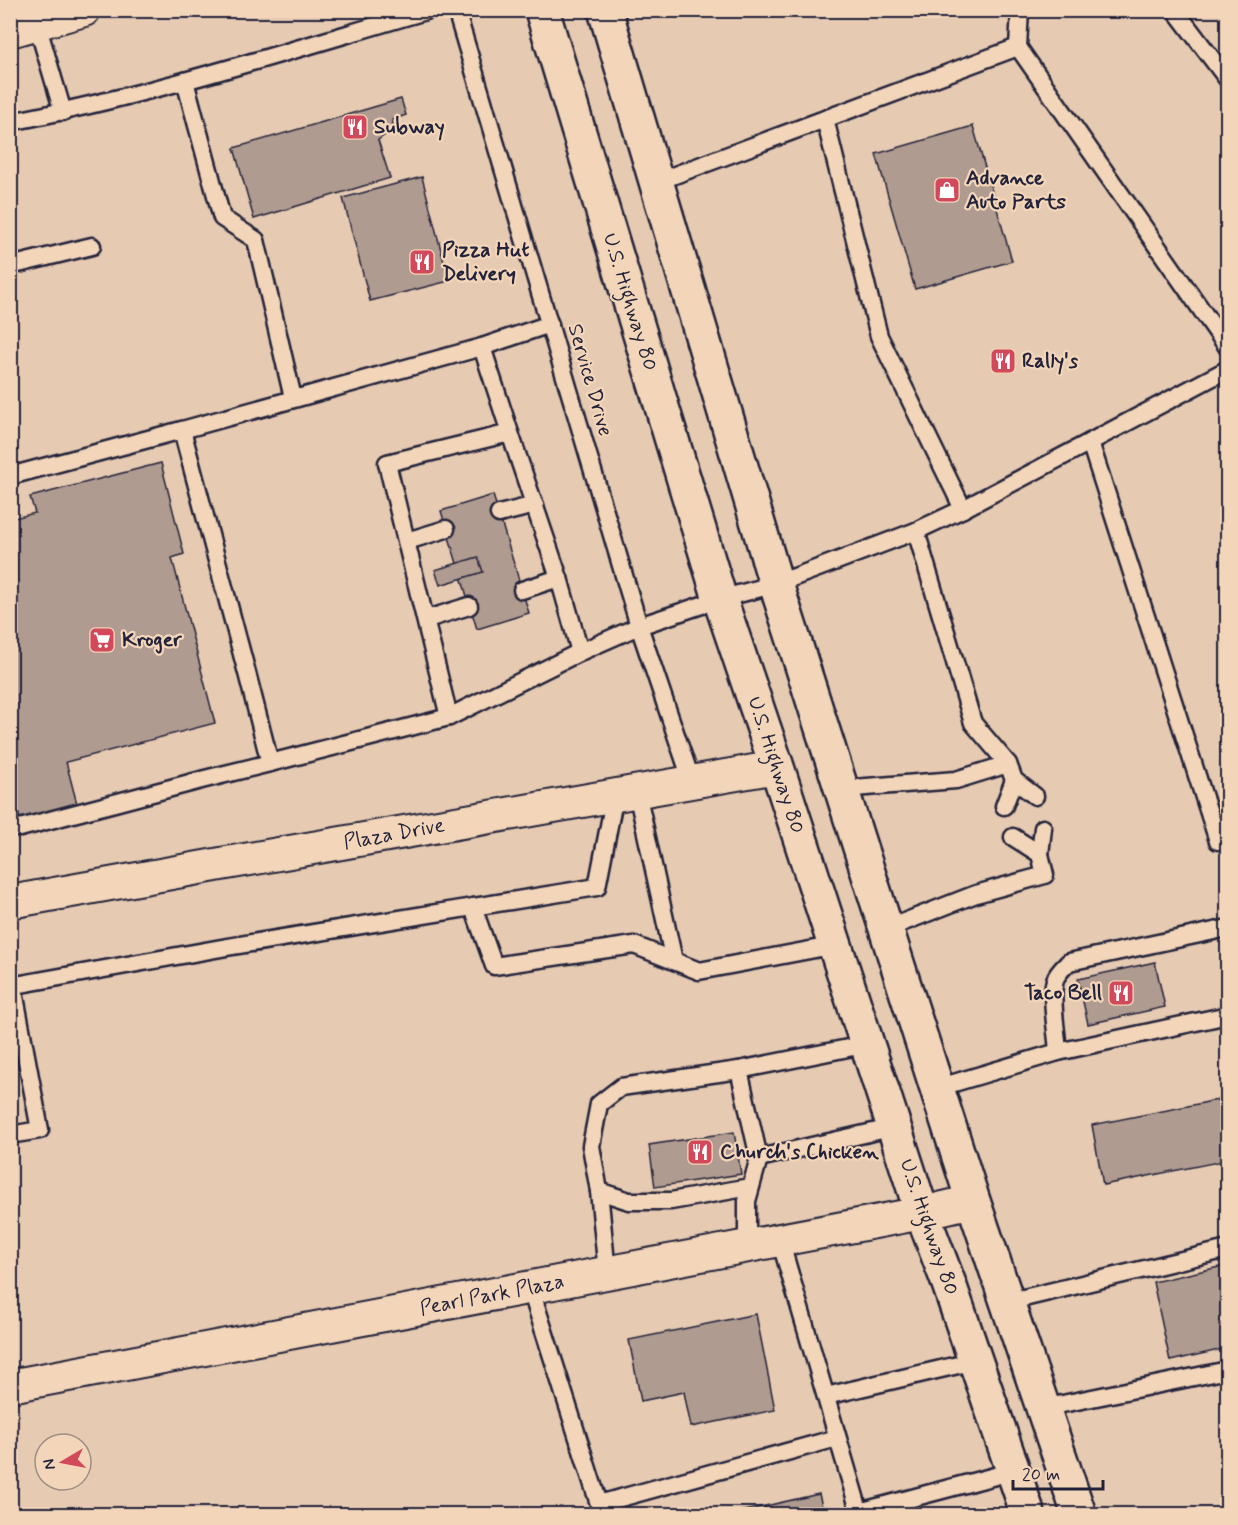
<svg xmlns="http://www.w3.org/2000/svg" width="1238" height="1525" viewBox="0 0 1238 1525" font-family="Mynerve,sans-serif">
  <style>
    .building { fill: #b09b91; stroke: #22223b; stroke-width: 1.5 }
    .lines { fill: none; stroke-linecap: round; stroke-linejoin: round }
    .service-casing { stroke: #22223b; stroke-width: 21 }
    .minor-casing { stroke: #22223b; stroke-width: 36 }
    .primary-casing { stroke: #22223b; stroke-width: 38 }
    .service { stroke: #f3d6b9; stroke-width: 16 }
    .minor { stroke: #f3d6b9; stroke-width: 32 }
    .primary { stroke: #f3d6b9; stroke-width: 33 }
    .labels { text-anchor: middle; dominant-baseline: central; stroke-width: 4.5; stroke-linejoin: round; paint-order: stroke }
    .poi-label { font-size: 21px; font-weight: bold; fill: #22223b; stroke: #f3d6b9; text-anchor: start }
    .street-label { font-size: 21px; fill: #22223b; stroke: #f3d6b9 }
  </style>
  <rect width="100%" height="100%" fill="#e6cbb2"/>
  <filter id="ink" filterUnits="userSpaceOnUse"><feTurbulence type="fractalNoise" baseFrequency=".0167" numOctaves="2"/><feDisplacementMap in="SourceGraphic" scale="12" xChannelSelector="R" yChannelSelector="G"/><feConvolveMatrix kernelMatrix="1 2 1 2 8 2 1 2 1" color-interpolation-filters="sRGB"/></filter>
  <g filter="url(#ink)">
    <g class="building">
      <polygon points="401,99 406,115 392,120 394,129 378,140 390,178 254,219 234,148"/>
      <polygon points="973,126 1012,261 915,289 876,154"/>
      <polygon points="422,177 449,281 370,301 343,198"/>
      <polygon points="161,463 184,554 172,558 215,723 66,762 77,804 20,819 10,783 10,519 35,513 30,497"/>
      <polygon points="493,495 529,613 477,629 441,511"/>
      <polygon points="478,557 483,572 440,585 435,570"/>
      <polygon points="1155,962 1165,1007 1088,1024 1078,979"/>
      <polygon points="1228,1098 1228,1160 1103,1185 1092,1125"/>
      <polygon points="734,1132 741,1174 655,1187 649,1145"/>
      <polygon points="1228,1265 1228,1348 1170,1361 1153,1282"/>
      <polygon points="756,1314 775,1410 691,1427 684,1392 641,1401 629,1340"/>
      <polygon points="819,1494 824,1514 730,1514"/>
    </g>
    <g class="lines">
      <g class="service-casing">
        <g id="service">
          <polyline points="456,10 639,626 720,599 776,584 916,531 963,509 1228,369"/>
          <polyline points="1175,10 1228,80"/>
          <polyline points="37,24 63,112"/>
          <polyline points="1018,47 1020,10"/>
          <polyline points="185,81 222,218 256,240 293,398"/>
          <polyline points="825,119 879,336 963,509"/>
          <path d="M10,122C152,95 291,50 429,10"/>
          <polyline points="656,182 1018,47 1228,348"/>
          <polyline points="10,266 92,246"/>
          <polyline points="482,347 550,324"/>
          <polyline points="182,430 482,347 510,433"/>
          <polyline points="1090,442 1218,841 1228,839"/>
          <polyline points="10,476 182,430 247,673 270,763 449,717 580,652 639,626 692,782"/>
          <polyline points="499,514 535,505"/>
          <polyline points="916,531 973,723 1008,764"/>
          <polyline points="407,541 446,529"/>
          <polyline points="522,590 559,578"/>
          <polyline points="427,619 469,606"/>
          <polyline points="449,717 387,463 510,433 559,578 580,652"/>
          <polyline points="841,789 956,780 1008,764 1014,780 1035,796"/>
          <polyline points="637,792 674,961"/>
          <polyline points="1004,806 1014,780"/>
          <polyline points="10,827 20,828 205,779 270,763"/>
          <polyline points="1013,837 1040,854"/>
          <polyline points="473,907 494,966 634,945 699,971 836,945"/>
          <polyline points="886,929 976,894 1045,875 1040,854 1043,828"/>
          <polyline points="10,986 227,947 597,887 615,795"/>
          <path d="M1058,1052C1057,1034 1050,997 1055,980C1057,973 1064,967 1069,962L1228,928"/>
          <polyline points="739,1070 759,1158 747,1201 747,1246"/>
          <polyline points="937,1088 1058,1052 1228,1015"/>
          <polyline points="10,1135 40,1130 13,986"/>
          <polyline points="759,1158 895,1127"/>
          <polyline points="599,1191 629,1201 671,1201 750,1187"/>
          <polyline points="780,1240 860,1514"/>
          <polyline points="607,1273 599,1191 591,1146 599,1104 621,1087 739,1070 868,1044"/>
          <polyline points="530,1287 599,1504 837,1438"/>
          <polyline points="1007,1302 1228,1249"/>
          <polyline points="826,1396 975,1361"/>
          <polyline points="1043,1408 1228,1370"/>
          <polyline points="859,1512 1014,1471"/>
        </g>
      </g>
      <g class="minor-casing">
        <g id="minor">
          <polyline points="10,31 84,10"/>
          <polyline points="10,902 221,864 777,767"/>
          <polyline points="10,1386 922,1213 973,1201"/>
        </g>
      </g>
      <g class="primary-casing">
        <g id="primary">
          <polyline points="542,10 720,599 777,767 922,1213 949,1284 1028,1514"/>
          <polyline points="605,10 776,584 973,1201 1079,1514"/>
        </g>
      </g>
      <use href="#service" class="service"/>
      <use href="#minor" class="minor"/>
      <use href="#primary" class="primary"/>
    </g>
  </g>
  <defs>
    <g id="restaurant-square" transform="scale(1.35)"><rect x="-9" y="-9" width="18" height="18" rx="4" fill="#d1495b" stroke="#f3d6b9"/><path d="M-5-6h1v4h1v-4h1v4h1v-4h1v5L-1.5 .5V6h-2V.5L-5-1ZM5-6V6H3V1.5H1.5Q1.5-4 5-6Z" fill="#fff"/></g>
    <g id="shop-square" transform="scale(1.35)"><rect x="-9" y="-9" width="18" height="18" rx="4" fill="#d1495b" stroke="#f3d6b9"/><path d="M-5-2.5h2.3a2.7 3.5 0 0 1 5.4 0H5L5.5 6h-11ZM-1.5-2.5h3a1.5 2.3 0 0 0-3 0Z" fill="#fff"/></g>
    <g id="supermarket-square" transform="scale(1.35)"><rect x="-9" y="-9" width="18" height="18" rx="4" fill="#d1495b" stroke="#f3d6b9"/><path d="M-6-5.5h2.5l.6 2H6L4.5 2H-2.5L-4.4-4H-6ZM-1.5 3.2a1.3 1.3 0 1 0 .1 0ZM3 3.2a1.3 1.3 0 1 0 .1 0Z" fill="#fff"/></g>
  </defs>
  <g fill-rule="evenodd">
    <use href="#restaurant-square" x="355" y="127"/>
    <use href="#shop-square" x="947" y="190"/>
    <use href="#restaurant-square" x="422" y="262"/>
    <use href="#restaurant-square" x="1003" y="361"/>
    <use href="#supermarket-square" x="102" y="640"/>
    <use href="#restaurant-square" x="1121" y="993"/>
    <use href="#restaurant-square" x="700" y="1152"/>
  </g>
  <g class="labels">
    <g class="poi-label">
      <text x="374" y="127">Subway</text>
      <text x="966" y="178">Advance<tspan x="966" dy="24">Auto Parts</tspan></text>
      <text x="442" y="250">Pizza Hut<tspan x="442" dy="24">Delivery</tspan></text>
      <text x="1022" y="361">Rally's</text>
      <text x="122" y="640">Kroger</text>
      <text x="1102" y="993" text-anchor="end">Taco Bell</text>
      <text x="720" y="1152">Church's Chicken</text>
    </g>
    <g class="street-label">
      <text transform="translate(630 302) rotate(73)">U.S. Highway 80</text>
      <text transform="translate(590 380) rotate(74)">Service Drive</text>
      <text transform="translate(776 765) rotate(72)">U.S. Highway 80</text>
      <text transform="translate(394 834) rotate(-10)">Plaza Drive</text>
      <text transform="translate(929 1227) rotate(71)">U.S. Highway 80</text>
      <text transform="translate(492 1295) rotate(-11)">Pearl Park Plaza</text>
    </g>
  </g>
  <rect width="1238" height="1525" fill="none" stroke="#f3d6b9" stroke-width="36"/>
  <rect x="18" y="18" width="1202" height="1489" fill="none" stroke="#22223b" stroke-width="2" filter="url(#ink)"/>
  <g transform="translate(63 1462) rotate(260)"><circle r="28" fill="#f3d6b9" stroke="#9f8e87" stroke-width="1.5"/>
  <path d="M0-4.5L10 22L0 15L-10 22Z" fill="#d1495b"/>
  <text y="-9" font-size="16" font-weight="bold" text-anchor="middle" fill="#22223b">N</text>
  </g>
  <path d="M1013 1480v9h90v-9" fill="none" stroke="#22223b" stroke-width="3"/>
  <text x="1022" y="1480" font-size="18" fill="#22223b" stroke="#f3d6b9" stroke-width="4.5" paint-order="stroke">20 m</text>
</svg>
